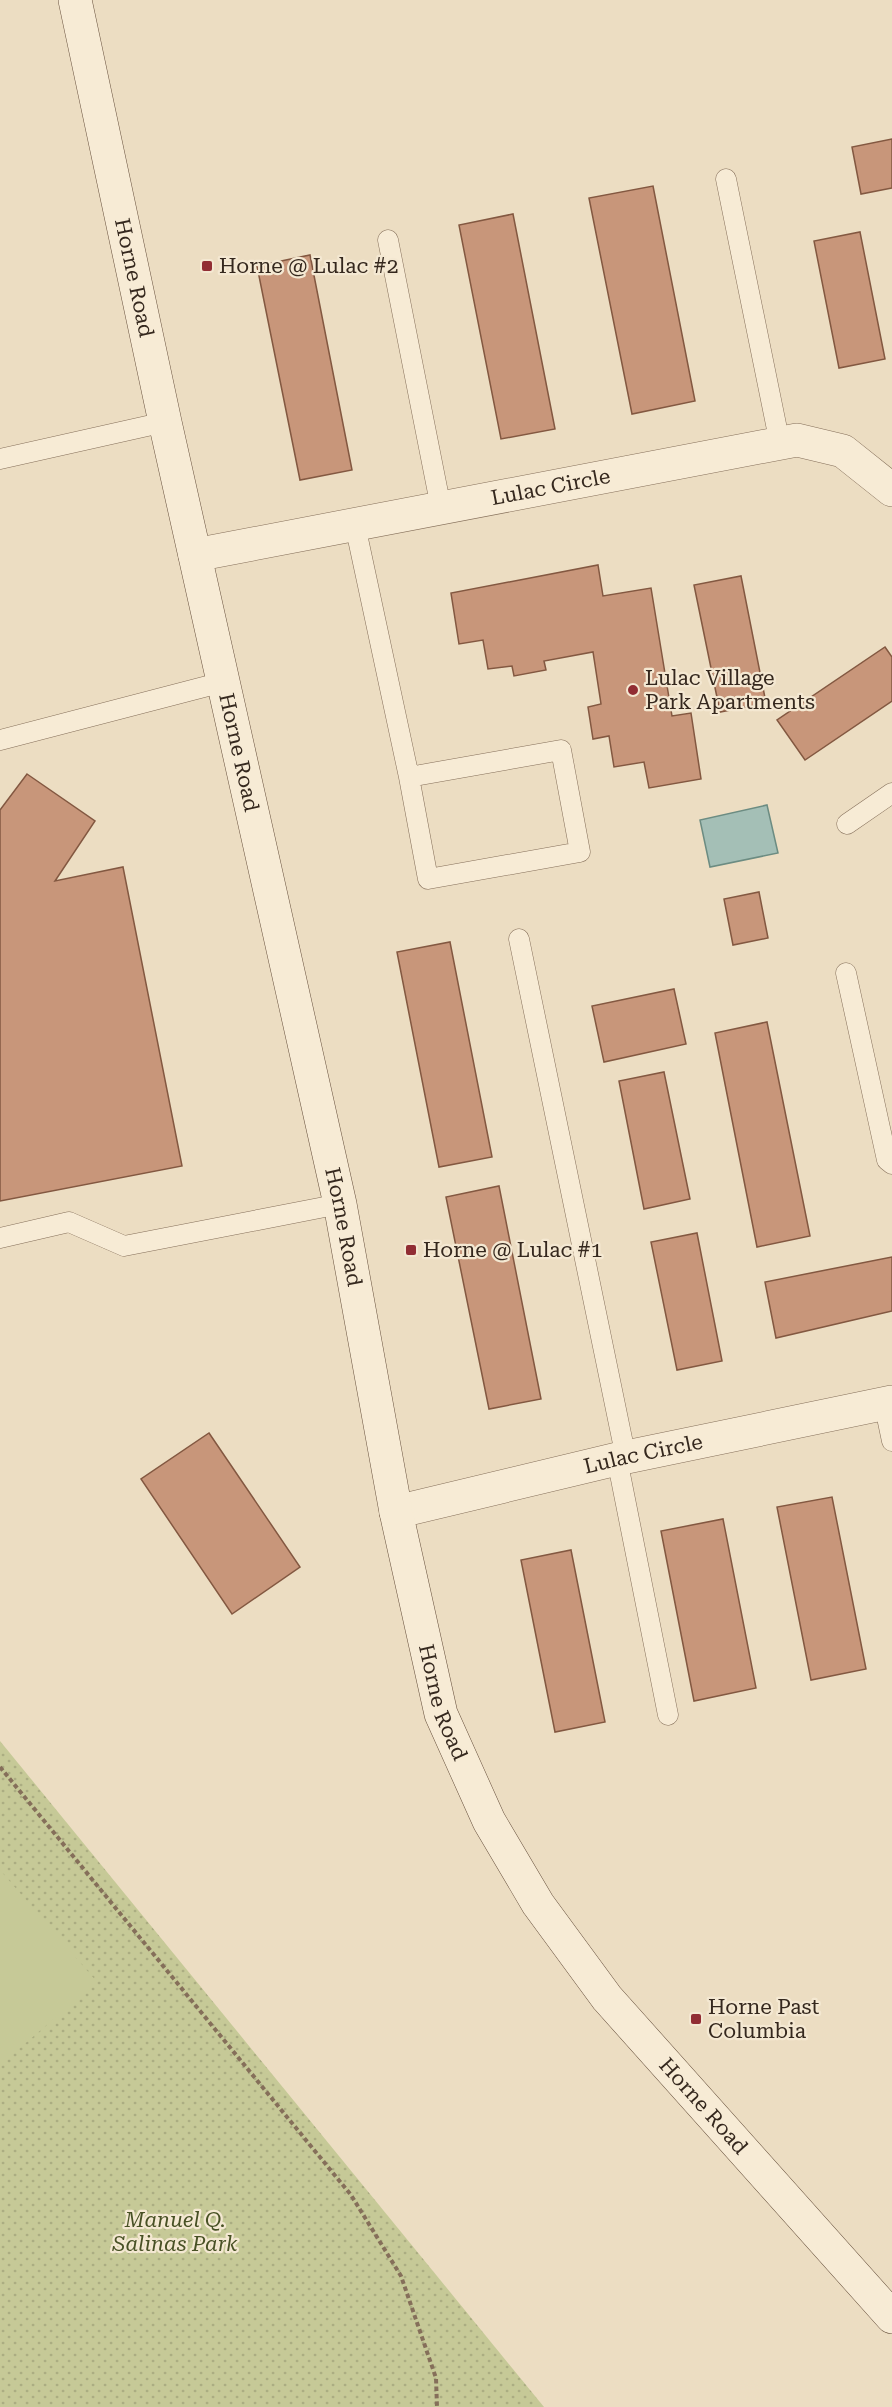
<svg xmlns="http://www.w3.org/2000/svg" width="892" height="2407" viewBox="0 0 892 2407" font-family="'Roboto Serif',serif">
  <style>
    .park { fill: url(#park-dots) }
    .garden { fill: #c6c997 }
    .water { fill: #a4bfb6; stroke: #6c8c82; stroke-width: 1.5 }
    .building { fill: #c8967a; stroke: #835841; stroke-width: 1.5 }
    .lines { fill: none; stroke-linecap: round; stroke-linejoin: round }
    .service-casing { stroke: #856f5a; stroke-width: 21 }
    .minor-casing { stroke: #856f5a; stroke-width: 34 }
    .secondary-casing { stroke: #67503d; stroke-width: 34 }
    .path { stroke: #856f5a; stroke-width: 4; stroke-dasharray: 4.5 3; stroke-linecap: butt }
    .service { stroke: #f7ebd5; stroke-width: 20 }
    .minor { stroke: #f7ebd5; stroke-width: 33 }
    .secondary { stroke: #f7ebd5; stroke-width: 33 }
    .poi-dot { fill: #912d33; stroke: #f4e8d2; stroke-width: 2 }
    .labels { text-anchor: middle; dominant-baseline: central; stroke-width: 4.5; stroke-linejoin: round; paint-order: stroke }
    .poi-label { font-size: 21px; fill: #35281e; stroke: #f4e8d2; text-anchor: start }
    .street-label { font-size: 21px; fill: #35281e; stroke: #f4e8d2 }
    .park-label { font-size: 21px; font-style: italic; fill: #485125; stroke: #f4e8d2 }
  </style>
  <defs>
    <pattern id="park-dots" width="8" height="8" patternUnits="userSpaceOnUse" patternTransform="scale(1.5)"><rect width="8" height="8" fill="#c6c997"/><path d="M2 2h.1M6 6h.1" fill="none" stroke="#abad82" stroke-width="1.8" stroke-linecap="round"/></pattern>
  </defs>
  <rect width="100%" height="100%" fill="#ecddc2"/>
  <polygon class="park" points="0,1741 544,2407 0,2407"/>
  <polygon class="garden" points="0,1870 97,1982 0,2065"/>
  <polygon class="water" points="767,805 778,853 710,867 700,820"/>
  <g class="building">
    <polygon points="892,139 892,188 861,194 852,147"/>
    <polygon points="653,186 695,401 632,414 589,198"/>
    <polygon points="513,214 555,429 501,439 459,225"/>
    <polygon points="860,232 885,359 839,368 814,241"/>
    <polygon points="310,255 352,470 300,480 257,266"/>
    <polygon points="598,565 603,596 651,588 672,716 691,713 701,779 649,788 644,762 614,767 609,736 593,739 588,707 601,704 593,652 544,661 546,670 514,676 512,666 488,669 483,640 459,644 451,593"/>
    <polygon points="741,576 766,703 720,712 694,585"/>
    <polygon points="885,647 892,657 892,701 805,760 777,720"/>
    <polygon points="27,774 95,821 55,881 123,867 182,1166 0,1201 0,810"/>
    <polygon points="759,892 768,938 733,945 724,899"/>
    <polygon points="450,942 492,1157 439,1167 397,952"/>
    <polygon points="674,989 686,1044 604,1062 592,1006"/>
    <polygon points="767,1022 810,1236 757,1247 715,1033"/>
    <polygon points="664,1072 690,1199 644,1209 619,1081"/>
    <polygon points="499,1186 541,1399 489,1409 446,1197"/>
    <polygon points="697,1233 722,1361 677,1370 651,1242"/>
    <polygon points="892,1257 892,1311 776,1338 765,1282"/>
    <polygon points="209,1433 300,1567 232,1614 141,1479"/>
    <polygon points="832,1497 866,1669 811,1680 777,1507"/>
    <polygon points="723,1519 756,1688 694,1701 661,1531"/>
    <polygon points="571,1550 605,1722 555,1732 521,1560"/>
  </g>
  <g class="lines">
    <g class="service-casing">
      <g id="service">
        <polyline points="726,179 780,444"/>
        <polyline points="388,240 441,508"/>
        <polyline points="0,459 165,422"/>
        <polyline points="355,525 409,777 428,879 580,852 561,750 409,777"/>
        <polyline points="0,740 223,682"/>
        <polyline points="847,824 892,793"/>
        <polyline points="519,939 626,1458"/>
        <polyline points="846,973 887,1160 892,1164"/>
        <polyline points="0,1238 69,1222 124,1246 340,1204"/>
        <polyline points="884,1403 892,1441"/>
        <polyline points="617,1459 668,1715"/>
      </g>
    </g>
    <g class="minor-casing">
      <g id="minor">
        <path id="s1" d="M195,555L797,440L843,451L892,490"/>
        <path id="s2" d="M396,1512L617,1459L892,1402"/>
      </g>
    </g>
    <g class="secondary-casing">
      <g id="secondary">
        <path id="s3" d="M75,0L165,422L340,1204L396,1512L441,1714L489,1821L538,1904L607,1998L892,2317"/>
      </g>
    </g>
    <polyline class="path" points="0,1767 351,2195 401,2276 436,2378 437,2407"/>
    <use href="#service" class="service"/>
    <use href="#minor" class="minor"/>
    <use href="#secondary" class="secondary"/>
  </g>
  <g class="poi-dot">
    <rect x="201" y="260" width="12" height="12" rx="3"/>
    <circle cx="633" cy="690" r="6"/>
    <rect x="405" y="1244" width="12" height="12" rx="3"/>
    <rect x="690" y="2013" width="12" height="12" rx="3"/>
  </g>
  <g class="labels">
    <g class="poi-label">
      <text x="219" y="266">Horne @ Lulac #2</text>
      <text x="645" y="678">Lulac Village<tspan x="645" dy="24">Park Apartments</tspan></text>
      <text x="423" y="1250">Horne @ Lulac #1</text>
      <text x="708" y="2007">Horne Past<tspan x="708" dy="24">Columbia</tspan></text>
    </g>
    <g class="street-label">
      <text stroke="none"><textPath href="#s3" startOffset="284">Horne Road</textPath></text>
      <text stroke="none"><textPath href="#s1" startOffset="362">Lulac Circle</textPath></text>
      <text stroke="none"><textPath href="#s3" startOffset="770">Horne Road</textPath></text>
      <text stroke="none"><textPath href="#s3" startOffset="1256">Horne Road</textPath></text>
      <text stroke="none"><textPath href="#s2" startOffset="254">Lulac Circle</textPath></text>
      <text stroke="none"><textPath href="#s3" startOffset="1742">Horne Road</textPath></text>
      <text stroke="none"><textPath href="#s3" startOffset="2228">Horne Road</textPath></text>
    </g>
    <g class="park-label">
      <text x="175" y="2220">Manuel Q.<tspan x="175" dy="24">Salinas Park</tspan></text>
    </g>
  </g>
</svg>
